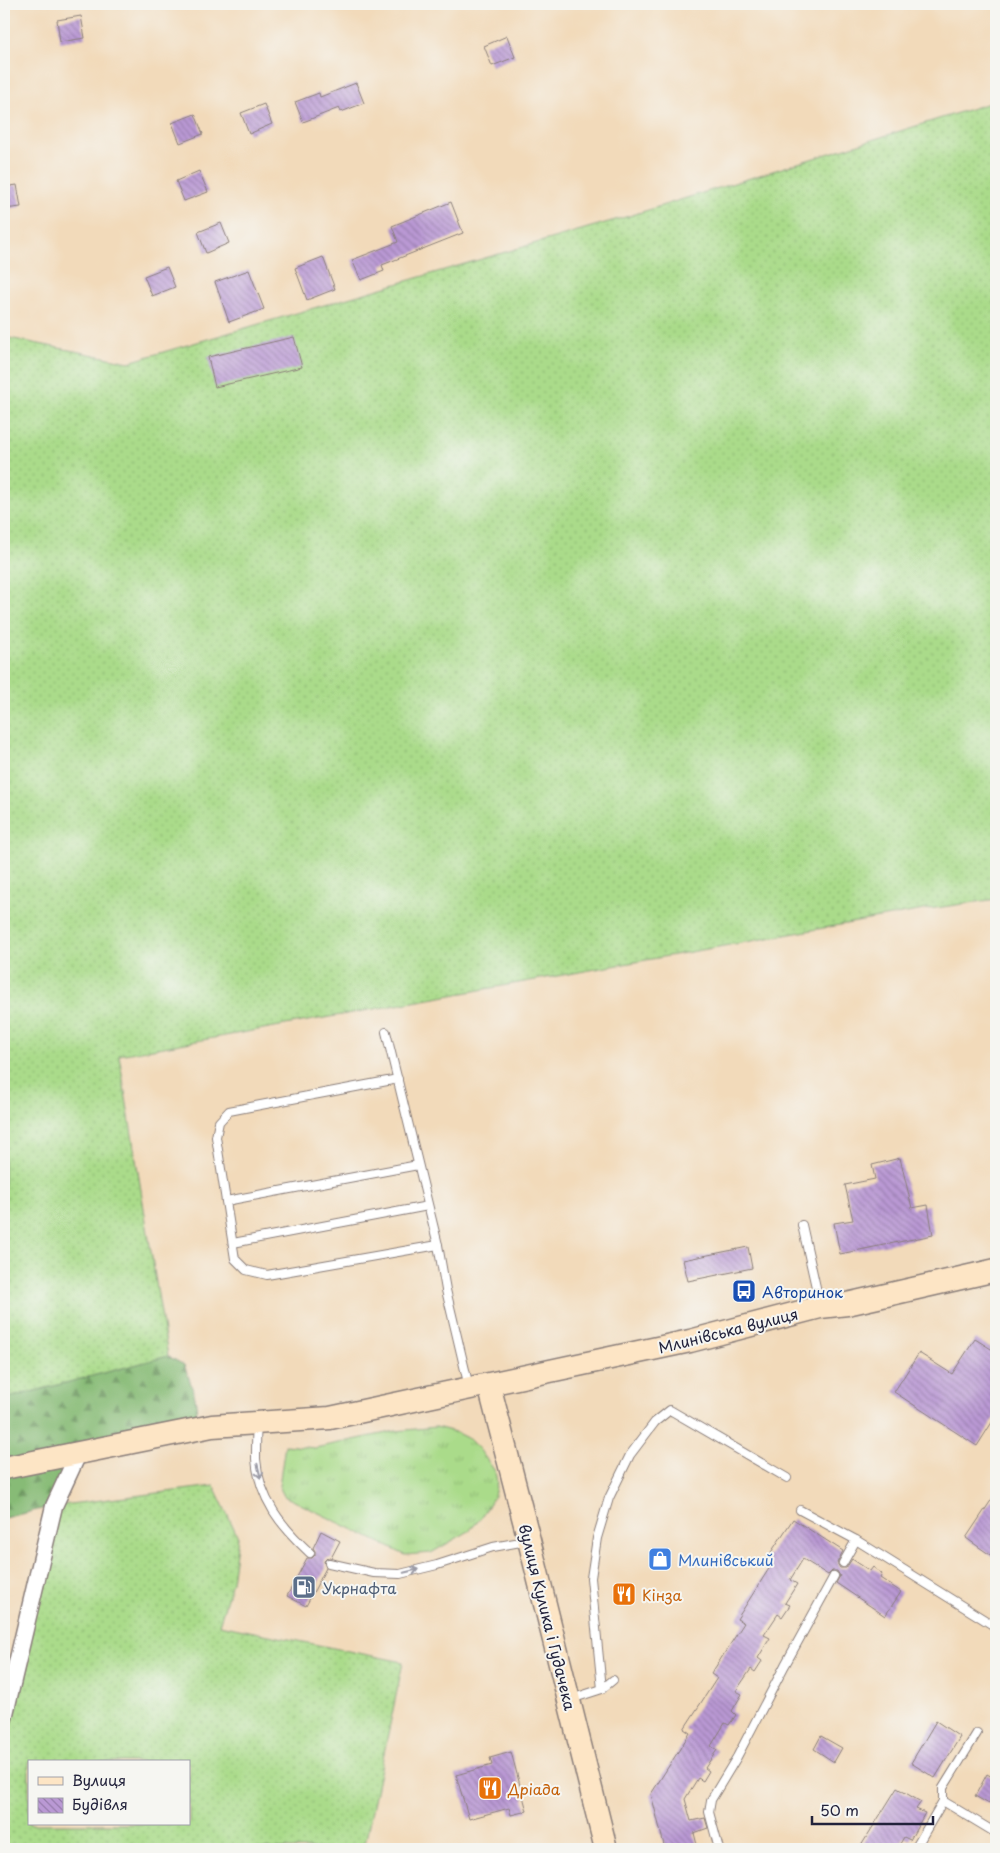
<svg xmlns="http://www.w3.org/2000/svg" width="1000" height="1853" viewBox="0 0 1000 1853" font-family="'Playpen Sans',sans-serif">
  <style>
    .grass { fill: url(#grass-tufts); stroke: #667e62 }
    .forest { fill: url(#forest-firs); stroke: #546e58 }
    .garden { fill: url(#garden-dots); stroke: #667e62; fill-rule: evenodd }
    .building { fill: url(#building-back-hatch) }
    .lines { fill: none; stroke-linecap: round; stroke-linejoin: round }
    .lane-casing { stroke: #8a7e7a; stroke-width: 10 }
    .street-casing { stroke: #8a7e7a; stroke-width: 19 }
    .secondary-casing { stroke: #8a7e7a; stroke-width: 25 }
    .lane { stroke: #fff; stroke-width: 8 }
    .street { stroke: #fff; stroke-width: 16 }
    .secondary { stroke: #fde5c5; stroke-width: 22 }
    .oneway { stroke: #9c9ca7 }
    .labels { text-anchor: middle; dominant-baseline: central; stroke-width: 4; stroke-linejoin: round; paint-order: stroke }
    .transit-label { font-size: 15px; fill: #164399; stroke: #f6f6f2; text-anchor: start }
    .street-label { font-size: 15px; fill: #22223b; stroke: #f6f6f2 }
    .shop-label { font-size: 15px; fill: #366cbe; stroke: #f6f6f2; text-anchor: start }
    .service-label { font-size: 15px; fill: #4e5e75; stroke: #f6f6f2; text-anchor: start }
    .food-label { font-size: 15px; fill: #c56008; stroke: #f6f6f2; text-anchor: start }
  </style>
  <defs>
    <pattern id="grass-tufts" width="24" height="20" patternUnits="userSpaceOnUse" patternTransform="scale(1.25)"><rect width="24" height="20" fill="#aadb8a"/><path d="M3 7l-1-3M5 7V3M7 7l1-3M15 17l-1-3M17 17v-4M19 17l1-3" fill="none" stroke="#92bc78"/></pattern>
    <pattern id="forest-firs" width="22" height="20" patternUnits="userSpaceOnUse" patternTransform="scale(1.25)"><rect width="22" height="20" fill="#87bb76"/><path d="M5 1l3.5 6h-7zM16 11l3.5 6h-7z" fill="#6e9862"/></pattern>
    <pattern id="garden-dots" width="8" height="8" patternUnits="userSpaceOnUse" patternTransform="scale(1.25)"><rect width="8" height="8" fill="#aadb8a"/><path d="M2 2h.1M6 6h.1" fill="none" stroke="#92bc78" stroke-width="1.8" stroke-linecap="round"/></pattern>
    <pattern id="building-back-hatch" width="6" height="6" patternUnits="userSpaceOnUse" patternTransform="scale(1.25)"><rect width="6" height="6" fill="#ba99d4"/><path d="M-1 5l2 2M0 0l6 6M5-1l2 2" fill="none" stroke="#977cad"/></pattern>
  </defs>
  <rect width="100%" height="100%" fill="#f6f6f2"/>
  <filter id="ink" filterUnits="userSpaceOnUse"><feTurbulence type="fractalNoise" baseFrequency=".02" numOctaves="2"/><feDisplacementMap in="SourceGraphic" scale="10" xChannelSelector="R" yChannelSelector="G"/><feConvolveMatrix kernelMatrix="1 2 1 2 8 2 1 2 1" color-interpolation-filters="sRGB"/></filter>
  <filter id="wash" filterUnits="userSpaceOnUse"><feTurbulence type="fractalNoise" baseFrequency=".0096" numOctaves="4" result="noise"/><feDisplacementMap in="SourceGraphic" scale="20" xChannelSelector="R" yChannelSelector="G"/><feGaussianBlur stdDeviation="1.12" result="paint"/><feColorMatrix in="noise" values="0 0 0 0 0 0 0 0 0 0 0 0 0 0 0 0 0 1.4 0 .05"/><feComposite in="paint" operator="in"/></filter>
  <g filter="url(#wash)">
    <rect width="100%" height="100%" fill="#f2daba"/>
    <polygon class="grass" points="436,1427 455,1432 469,1439 479,1449 495,1471 497,1482 494,1496 481,1518 469,1531 431,1553 405,1555 284,1496 279,1486 285,1445 315,1448 396,1431"/>
    <path class="forest" d="M168,1356L184,1365C192,1387 201,1405 194,1429L79,1452L54,1506L4,1518V1399Z"/>
    <g class="garden">
      <polygon points="996,101 996,899 929,909 119,1055 168,1356 4,1399 4,337 129,362 629,216"/>
      <path d="M214,1486L238,1537L232,1582L219,1625L403,1662L364,1849H4V1718L54,1506ZM29,1762H189V1824H29Z"/>
    </g>
    <g id="blocks">
      <g class="building">
        <polygon points="81,16 85,38 60,42 57,20"/>
        <polygon points="507,36 515,57 492,66 484,46"/>
        <polygon points="356,83 364,103 341,112 339,108 303,122 295,102 319,93 320,97"/>
        <polygon points="264,104 272,124 249,134 241,113"/>
        <polygon points="195,114 203,134 180,143 172,123"/>
        <polygon points="199,171 208,192 184,201 176,181"/>
        <polygon points="17,185 21,207 4,209 4,187"/>
        <polygon points="451,202 463,233 382,265 384,271 361,280 352,260 398,242 392,226"/>
        <polygon points="221,223 229,243 206,253 198,232"/>
        <polygon points="323,257 335,289 307,300 295,268"/>
        <polygon points="167,267 175,287 152,296 144,276"/>
        <polygon points="249,270 264,309 229,322 215,282"/>
        <polygon points="294,337 302,367 215,387 208,357"/>
        <polygon points="900,1158 912,1208 928,1205 933,1235 840,1254 834,1223 853,1220 845,1185 875,1179 872,1165"/>
        <polygon points="748,1247 752,1268 688,1281 683,1260"/>
        <polygon points="975,1339 996,1352 996,1416 977,1446 894,1392 919,1353 952,1374"/>
        <polygon points="996,1493 996,1559 966,1538"/>
        <polygon points="793,1519 843,1551 837,1563 840,1568 846,1568 852,1559 870,1571 873,1567 882,1574 880,1578 901,1592 885,1616 836,1583 840,1576 837,1571 832,1571 828,1575 803,1559 790,1580 797,1584 785,1603 790,1605 782,1617 778,1614 764,1635 770,1638 758,1658 762,1661 755,1672 751,1669 736,1691 742,1694 732,1711 736,1715 729,1725 725,1723 711,1746 717,1750 705,1768 709,1771 703,1781 698,1778 685,1799 691,1821 705,1818 708,1828 694,1833 698,1849 665,1849 651,1794 690,1733 684,1729 717,1678 711,1674 744,1623 737,1619 770,1567 764,1563"/>
        <polygon points="321,1531 340,1541 331,1558 327,1558 324,1561 326,1568 306,1606 287,1596 307,1558 312,1558 315,1555 315,1551 313,1548"/>
        <polygon points="936,1721 960,1737 935,1778 911,1763"/>
        <polygon points="821,1736 842,1748 834,1762 814,1749"/>
        <polygon points="511,1752 527,1811 511,1815 509,1808 469,1819 456,1775 492,1765 490,1758"/>
        <polygon points="987,1774 996,1779 996,1790 989,1804 975,1796"/>
        <polygon points="897,1788 921,1802 916,1809 925,1813 910,1840 904,1837 897,1849 859,1849"/>
      </g>
    </g>
  </g>
  <g filter="url(#ink)">
    <use href="#blocks" fill-opacity="0" stroke="#8a7e7a" stroke-width="1"/>
    <g class="lines">
      <g class="lane-casing">
        <g id="lane">
          <polyline points="386,1032 438,1245 446,1290 469,1387"/>
          <polyline points="398,1079 229,1111 219,1122 216,1137 235,1259 246,1270 267,1275 438,1245"/>
          <polyline points="226,1201 418,1165"/>
          <polyline points="802,1225 820,1305"/>
          <polyline points="233,1243 428,1206"/>
          <path d="M257,1424C256,1435 256,1447 256,1459C259,1499 282,1527 310,1553"/>
          <polyline points="800,1510 856,1540 996,1627"/>
          <polyline points="329,1563 374,1573 400,1574 437,1565 493,1547 526,1541"/>
          <polyline points="843,1563 856,1540"/>
          <polyline points="602,1689 591,1578 597,1538 609,1498 630,1455 655,1422 670,1410 787,1478"/>
          <polyline points="571,1699 602,1689 613,1680"/>
          <polyline points="943,1801 996,1833"/>
          <polyline points="719,1849 709,1812 711,1800 737,1757 785,1665 834,1576"/>
          <polyline points="915,1849 943,1801 943,1788 977,1733"/>
        </g>
      </g>
      <g class="street-casing">
        <polyline id="street" points="4,1718 54,1506 79,1452"/>
      </g>
      <g class="secondary-casing">
        <g id="secondary">
          <polyline points="489,1385 529,1540 606,1849"/>
          <polyline points="4,1468 212,1426 330,1418 690,1341 820,1307 847,1304 996,1270"/>
        </g>
      </g>
      <use href="#lane" class="lane"/>
      <use href="#street" class="street"/>
      <use href="#secondary" class="secondary"/>
    </g>
    <defs><path id="oneway-shaft" d="M-6 0H5M1.5-3L5.5 0L1.5 3" fill="none" stroke-width="1.6" stroke-linecap="round" stroke-linejoin="round" transform="scale(1.25)"/></defs>
    <g class="oneway">
      <use href="#oneway-shaft" transform="translate(259 1471) rotate(77)"/>
      <use href="#oneway-shaft" transform="translate(411 1571) rotate(-13)"/>
    </g>
  </g>
  <defs>
    <g id="bus-square" transform="scale(1.25)"><rect x="-9" y="-9" width="18" height="18" rx="4" fill="#1a4fb4" stroke="#f6f6f2"/><path d="M-5-6H5V4H4V6H2V4H-2V6H-4V4H-5ZM-3.5-4V0h7V-4ZM-3.5 1.2v1.5H-2V1.2ZM2 1.2v1.5H3.5V1.2Z" fill="#fff"/></g>
    <g id="shop-square" transform="scale(1.25)"><rect x="-9" y="-9" width="18" height="18" rx="4" fill="#3f7fe0" stroke="#f6f6f2"/><path d="M-5-2.5h2.3a2.7 3.5 0 0 1 5.4 0H5L5.5 6h-11ZM-1.5-2.5h3a1.5 2.3 0 0 0-3 0Z" fill="#fff"/></g>
    <g id="fuel-square" transform="scale(1.25)"><rect x="-9" y="-9" width="18" height="18" rx="4" fill="#5c6f8a" stroke="#f6f6f2"/><path d="M-5.5-6h7V0h2V4h1.3V-2.5L3-4.5l.8-.8L6-3V5H2.5V1h-1V6h-7ZM-4.2-4.7v3.2H.2V-4.7Z" fill="#fff"/></g>
    <g id="restaurant-square" transform="scale(1.25)"><rect x="-9" y="-9" width="18" height="18" rx="4" fill="#e8710a" stroke="#f6f6f2"/><path d="M-5-6h1v4h1v-4h1v4h1v-4h1v5L-1.5 .5V6h-2V.5L-5-1ZM5-6V6H3V1.5H1.5Q1.5-4 5-6Z" fill="#fff"/></g>
  </defs>
  <g fill-rule="evenodd">
    <use href="#bus-square" x="744" y="1291"/>
    <use href="#shop-square" x="660" y="1559"/>
    <use href="#fuel-square" x="304" y="1587"/>
    <use href="#restaurant-square" x="624" y="1594"/>
    <use href="#restaurant-square" x="490" y="1788"/>
  </g>
  <g class="labels">
    <g class="transit-label">
      <text x="762" y="1291">Авторинок</text>
    </g>
    <g class="street-label">
      <text transform="translate(728 1330) rotate(-14)">Млинівська вулиця</text>
      <text transform="translate(548 1617) rotate(76)">вулиця Кулика і Гудачека</text>
    </g>
    <g class="shop-label">
      <text x="678" y="1559">Млинівський</text>
    </g>
    <g class="service-label">
      <text x="322" y="1587">Укрнафта</text>
    </g>
    <g class="food-label">
      <text x="642" y="1594">Кінза</text>
      <text x="508" y="1788">Дріада</text>
    </g>
  </g>
  <rect width="1000" height="1853" fill="none" stroke="#f6f6f2" stroke-width="20"/>
  <rect x="28" y="1760" width="162" height="65" fill="#f6f6f2" stroke="#a1a1a9"/>
  <rect x="38" y="1777" width="25" height="8" fill="#fde5c5" stroke="#a1a1a9"/>
  <text x="72" y="1786" font-size="15" fill="#22223b">Вулиця</text>
  <rect x="38" y="1798" width="25" height="15" fill="url(#building-back-hatch)" stroke="#a1a1a9"/>
  <text x="72" y="1810" font-size="15" fill="#22223b">Будівля</text>
  <path d="M812 1816v8h121v-8" fill="none" stroke="#22223b" stroke-width="2.5"/>
  <text x="820" y="1816" font-size="15" fill="#22223b" stroke="#f6f6f2" stroke-width="4" paint-order="stroke">50 m</text>
</svg>
